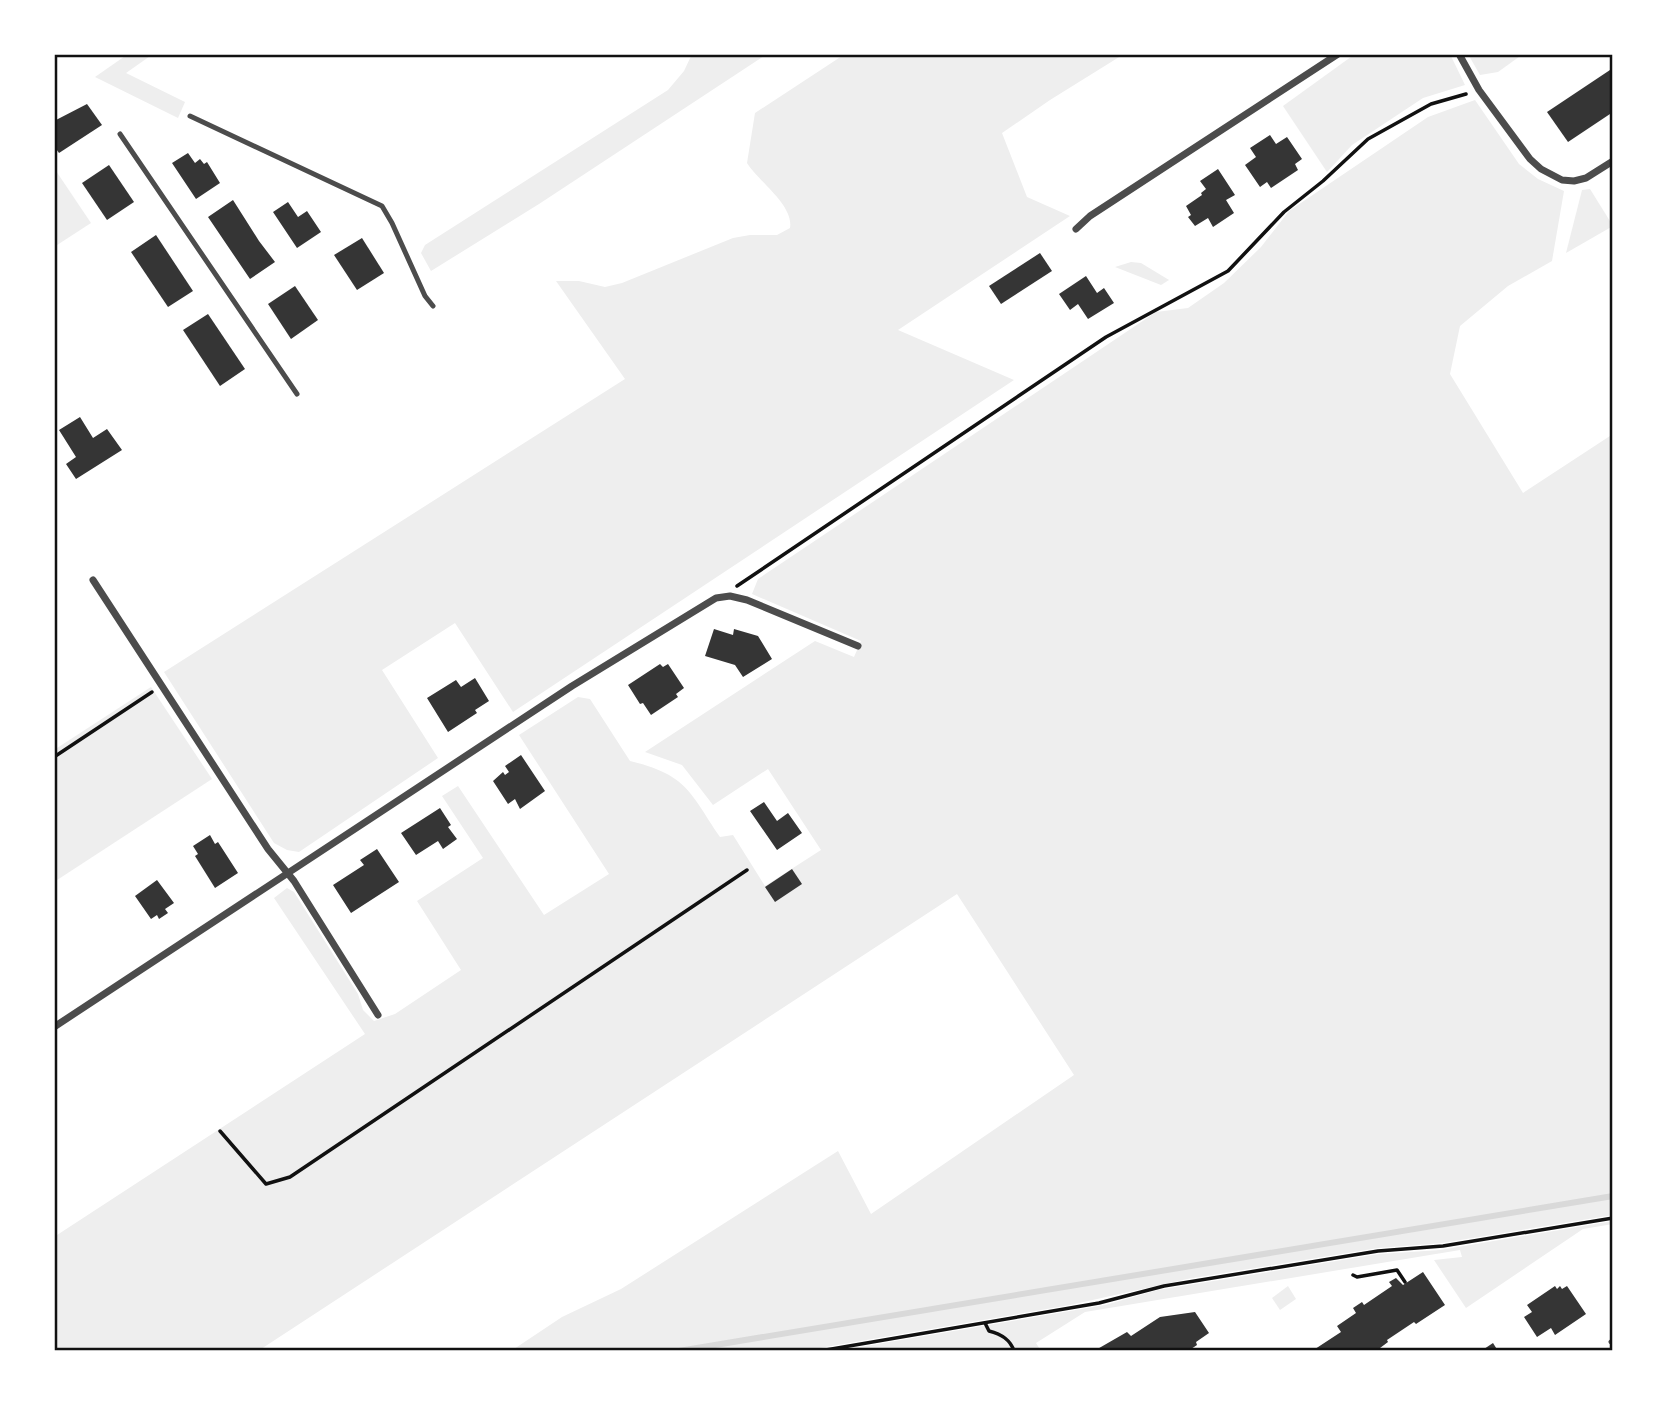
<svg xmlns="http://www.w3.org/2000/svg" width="1667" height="1405" viewBox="0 0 1667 1405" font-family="'Roboto Condensed',sans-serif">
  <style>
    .green { fill: #eee }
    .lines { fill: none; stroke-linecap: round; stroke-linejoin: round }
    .stream { stroke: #d9d9d9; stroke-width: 6 }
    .building { fill: #353535 }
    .path { stroke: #111; stroke-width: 3.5 }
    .service { stroke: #4c4c4c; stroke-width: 5 }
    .minor { stroke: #4c4c4c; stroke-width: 7 }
    .neatline { fill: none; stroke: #111; stroke-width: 2.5 }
  </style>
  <rect width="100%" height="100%" fill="#fff"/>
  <g class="green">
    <polygon points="128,54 153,54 126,73 185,102 178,118 95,77"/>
    <polygon points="692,54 767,54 539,204 431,271 421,253 425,245 668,90 684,71"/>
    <path d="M845,54H1124L1050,100L1002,133L1027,197L1070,216L898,330L1014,380L513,712L455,623L382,670L438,758L299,852L287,850L274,843L164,672L625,379L556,281H579L605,287L622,283L733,238L750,235H777L790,228C794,205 758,181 747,163L755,113Z"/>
    <polygon points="1355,54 1450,54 1465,85 1423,98 1352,145 1327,172 1283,106"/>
    <polygon points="1468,54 1523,54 1498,72 1480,75"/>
    <path d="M1475,100L1519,164L1538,179L1564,191L1552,261L1508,286L1460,326L1450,374L1523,493L1613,434V1215L1442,1243L1378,1248L1187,1279L1070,1305L802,1351H511L562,1317L621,1289L838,1151L871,1214L1074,1075L957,894L258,1351H54V1237L365,1034L274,898L287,888L294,892L358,994L363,1010L374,1021L395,1014L461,970L417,901L483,858L442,796L458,786L544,915L609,874L519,735L578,697L590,699L630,761C687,775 689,791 720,837L733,835L765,886L821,850L768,769L713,805L682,765L645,752L815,641L854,657L861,641L752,594L758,579L1156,312L1188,308L1224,283L1261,247L1289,211L1428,117Z"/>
    <polygon points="54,168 91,223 54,247"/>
    <polygon points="1590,189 1613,226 1566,253 1582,190"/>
    <polygon points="1131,262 1141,263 1169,280 1161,285 1115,267"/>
    <polygon points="151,687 212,779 54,882 54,750"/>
    <polygon points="1613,1221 1613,1224 1583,1229 1466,1308 1434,1260 1462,1257 1460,1250 1085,1312 1036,1343 1041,1351 837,1351 1105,1305 1158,1290 1379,1254 1440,1250"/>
    <polygon points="1288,1286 1296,1299 1280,1310 1272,1298"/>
  </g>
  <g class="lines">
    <polyline class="stream" points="679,1351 1613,1196"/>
  </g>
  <g class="building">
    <polygon points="1610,70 1613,74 1613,112 1568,142 1547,112"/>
    <polygon points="87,104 102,125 59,153 54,146 56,120"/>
    <polygon points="1270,135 1276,144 1287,137 1302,159 1295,164 1298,170 1271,188 1267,182 1260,187 1245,165 1256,157 1250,148"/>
    <polygon points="188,153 195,163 200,159 204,164 207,162 220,183 196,199 172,163"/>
    <polygon points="109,165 134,202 107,220 82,183"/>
    <polygon points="1218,169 1235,195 1226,200 1234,213 1213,227 1208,218 1195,226 1188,217 1191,215 1186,206 1202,195 1201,193 1206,189 1200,181"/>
    <polygon points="233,200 259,241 275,262 250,279 208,217"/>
    <polygon points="288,202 298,217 307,211 321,232 297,248 273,212"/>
    <polygon points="156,235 193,291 168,307 131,252"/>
    <polygon points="362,238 384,273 357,290 334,255"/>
    <polygon points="1040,253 1052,271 1001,304 989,286"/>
    <polygon points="1086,276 1097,293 1104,288 1114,303 1088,319 1078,304 1070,310 1059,294"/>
    <polygon points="295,286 318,320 291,339 268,304"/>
    <polygon points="208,314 245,369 220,386 183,330"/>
    <polygon points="80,417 93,438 107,429 122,450 76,479 66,464 76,457 59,430"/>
    <polygon points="714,629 733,635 734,629 758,636 772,659 743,677 735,665 705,656"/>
    <polygon points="660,664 663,667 668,664 684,688 676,694 678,697 651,715 643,703 640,704 628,685"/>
    <polygon points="475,678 489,701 475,710 477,713 448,732 427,698 456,680 461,687"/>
    <polygon points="521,755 545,791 520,809 515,799 508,804 493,781 503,772 505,775 509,772 505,766"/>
    <polygon points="764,802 777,821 788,813 802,833 777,850 750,811"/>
    <polygon points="440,808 451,825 448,827 457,839 443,849 438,841 416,855 401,833"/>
    <polygon points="210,835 215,844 218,842 238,873 215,888 195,856 198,854 193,846"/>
    <polygon points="377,849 399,882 351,913 333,885 364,865 360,860"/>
    <polygon points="792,869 802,884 775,902 765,887"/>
    <polygon points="157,880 174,903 165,909 168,913 159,919 157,915 151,919 135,896"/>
    <polygon points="1423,1272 1445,1305 1416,1324 1414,1322 1387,1340 1388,1342 1376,1351 1312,1351 1341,1332 1337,1326 1356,1313 1353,1308 1362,1302 1364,1305 1392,1286 1389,1282 1396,1278 1403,1285"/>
    <polygon points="1555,1286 1557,1289 1560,1286 1562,1289 1567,1286 1586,1314 1555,1335 1551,1328 1537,1337 1524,1317 1532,1312 1527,1305"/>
    <polygon points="1195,1312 1209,1333 1196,1342 1197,1345 1188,1351 1186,1348 1183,1351 1094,1351 1127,1332 1131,1336 1160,1317"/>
    <polygon points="1493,1343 1498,1351 1481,1351"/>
  </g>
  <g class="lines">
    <g class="path">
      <polyline points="737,586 1106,337 1228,271 1284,212 1323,181 1368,139 1431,104 1466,94"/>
      <polyline points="54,757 152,692"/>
      <polyline points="220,1131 266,1184 290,1177 747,870"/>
      <polyline points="1353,1275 1357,1277 1397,1270 1405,1282"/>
      <path d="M985,1323L989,1331C1001,1334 1010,1339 1014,1351"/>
      <polyline points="820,1351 1099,1303 1164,1286 1378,1251 1443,1246 1613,1218"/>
    </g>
    <g class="service">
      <polyline points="190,116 382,206 392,223 425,296 433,306"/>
      <polyline points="120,134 297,394"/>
      <polyline points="1611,1342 1613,1341"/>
    </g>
    <g class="minor">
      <polyline points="1459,54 1479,90 1530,159 1541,169 1562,180 1574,181 1586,178 1613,161"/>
      <polyline points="1076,229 1090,216 1338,54"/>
      <polyline points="93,580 268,849 294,881 378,1015"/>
      <polyline points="54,1027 572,686 716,598 730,596 747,600 858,646"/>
    </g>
  </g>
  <rect width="1667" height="1405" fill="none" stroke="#ffffff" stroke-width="112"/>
  <rect x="56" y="56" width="1555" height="1293" class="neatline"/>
</svg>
